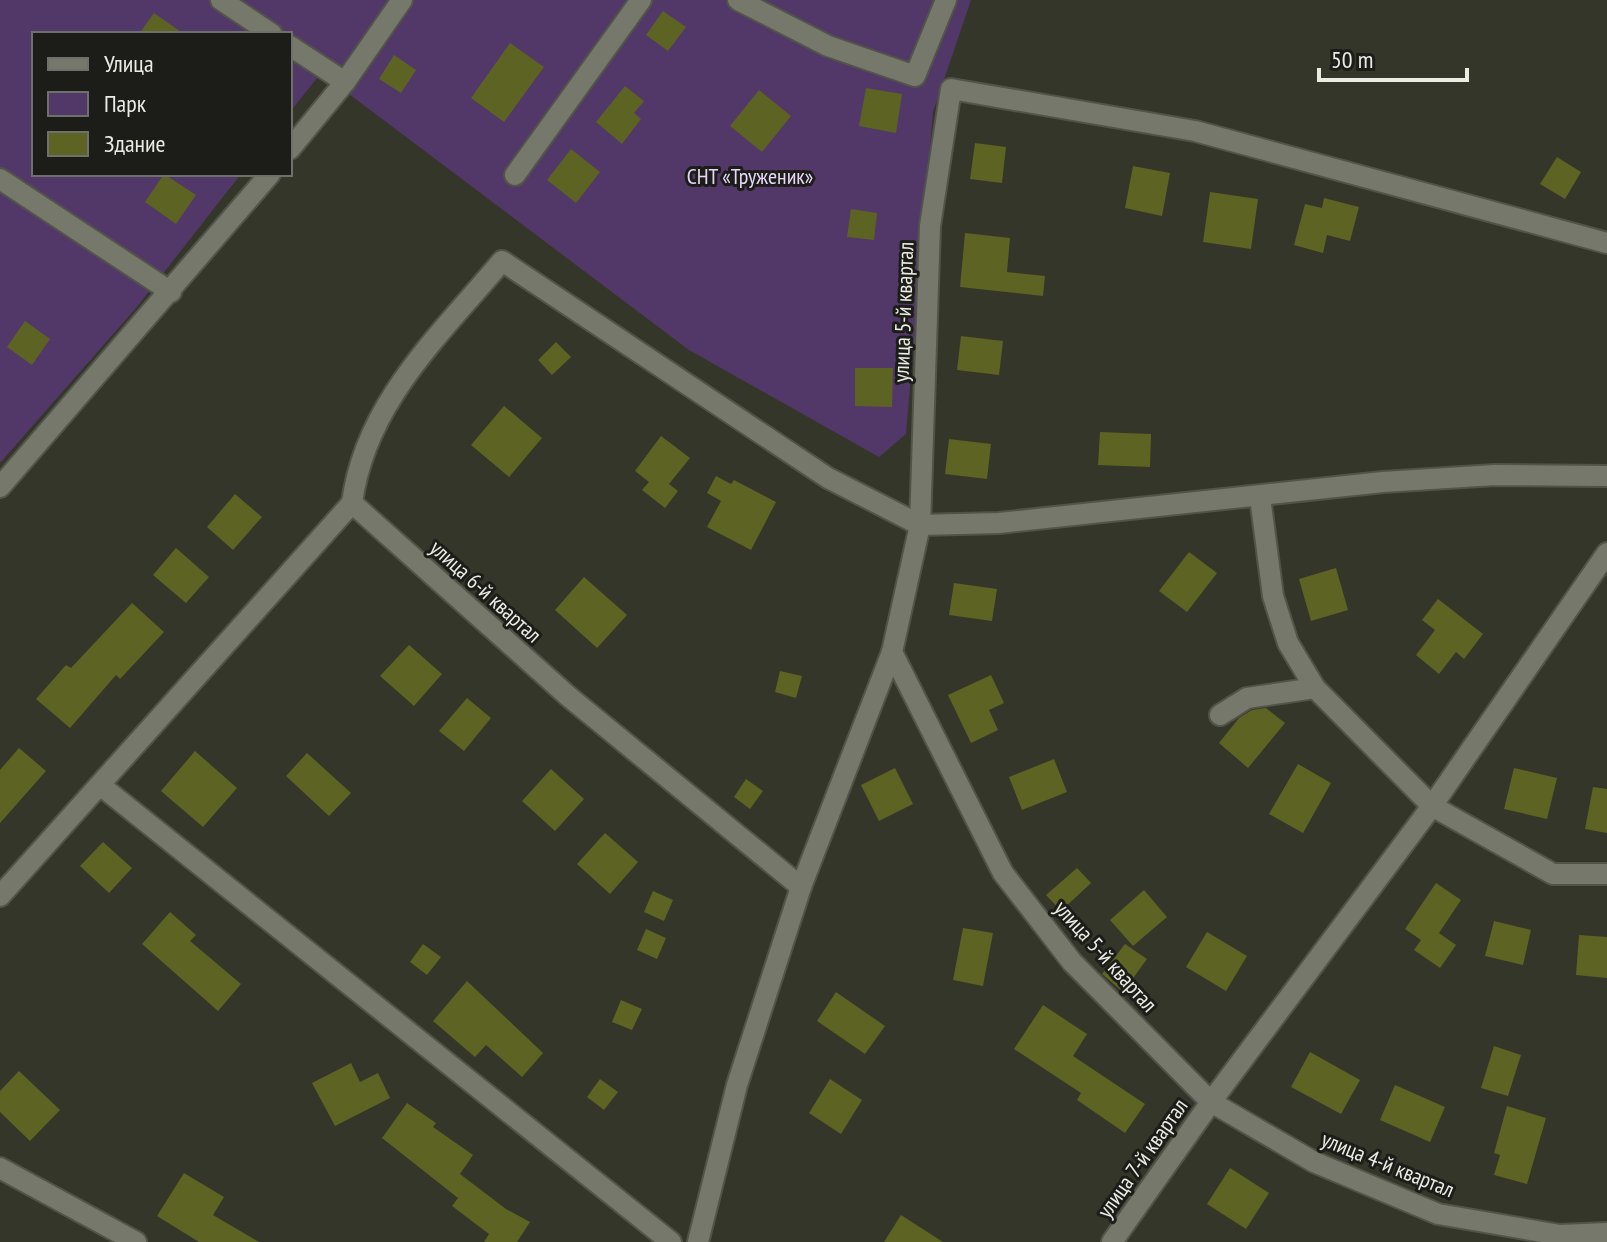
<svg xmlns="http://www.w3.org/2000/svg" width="1607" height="1242" viewBox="0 0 1607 1242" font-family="'PT Sans Narrow',sans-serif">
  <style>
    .green { fill: #513869 }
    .building { fill: #5d6322 }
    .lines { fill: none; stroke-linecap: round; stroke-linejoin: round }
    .minor-casing { stroke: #525449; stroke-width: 24 }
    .minor { stroke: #76786b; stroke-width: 20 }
    .labels { text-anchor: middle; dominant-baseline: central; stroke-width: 6; stroke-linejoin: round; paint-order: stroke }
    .park-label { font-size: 22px; fill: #e7d5fc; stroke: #1c1d18 }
    .street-label { font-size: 22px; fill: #eaece4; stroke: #1c1d18 }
  </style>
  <rect width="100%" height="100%" fill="#34362a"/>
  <polygon class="green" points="0,0 971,0 933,112 906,434 879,457 689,350 321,73 290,112 290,34 34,34 34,174 241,174 136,308 0,463"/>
  <g class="building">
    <polygon points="663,11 686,27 668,51 646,35"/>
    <polygon points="154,13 184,34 139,34"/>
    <polygon points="510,43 544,67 504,122 471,98"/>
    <polygon points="394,55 416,70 401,93 379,79"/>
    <polygon points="625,86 644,101 634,113 641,119 622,144 596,122"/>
    <polygon points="866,88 902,94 896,133 859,126"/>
    <polygon points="759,90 791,116 762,152 730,126"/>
    <polygon points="975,143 1006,147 1002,183 970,179"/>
    <polygon points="571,149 600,172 576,203 547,180"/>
    <polygon points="1557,157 1581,172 1565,199 1540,184"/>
    <polygon points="1133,166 1170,173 1162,216 1125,208"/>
    <polygon points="164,174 196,195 176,224 145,202"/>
    <polygon points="1210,192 1258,199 1251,249 1203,242"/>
    <polygon points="1324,198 1359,207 1350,241 1327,235 1323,253 1294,245 1305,204 1322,208"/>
    <polygon points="851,209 877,213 874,240 847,237"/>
    <polygon points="965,233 1010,238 1007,272 1045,276 1043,296 960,287"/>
    <polygon points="25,321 50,339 32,365 7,347"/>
    <polygon points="961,336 1003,341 999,375 957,370"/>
    <polygon points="556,342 571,357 552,375 538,360"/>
    <polygon points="855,368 893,368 892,407 855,406"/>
    <polygon points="504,406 542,438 509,477 471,445"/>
    <polygon points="1100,432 1151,434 1150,467 1098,465"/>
    <polygon points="661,436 690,458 669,484 678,491 665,508 642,490 649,482 635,471"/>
    <polygon points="949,439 991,444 987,479 945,474"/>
    <polygon points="716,476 731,484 734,480 776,502 751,550 707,527 721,501 707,493"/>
    <polygon points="235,494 262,517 233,550 207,527"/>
    <polygon points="176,548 209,577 186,603 153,575"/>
    <polygon points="1189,552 1217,573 1187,612 1159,591"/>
    <polygon points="1336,568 1348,610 1311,621 1299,579"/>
    <polygon points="584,577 627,615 597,648 555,610"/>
    <polygon points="954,583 997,589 992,621 949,615"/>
    <polygon points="1438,599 1483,634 1464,659 1456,652 1439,674 1416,655 1435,630 1422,620"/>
    <polygon points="132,603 164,632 120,679 116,675 70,728 36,699 66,665 71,668"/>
    <polygon points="409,645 442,674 414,706 380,676"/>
    <polygon points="780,671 802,676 796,698 775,692"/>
    <polygon points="991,675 1004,703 989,710 998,730 971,743 948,695"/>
    <polygon points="467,698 491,718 464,751 439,731"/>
    <polygon points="1266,708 1285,723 1248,768 1219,743 1239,718 1252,710"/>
    <polygon points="19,748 46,771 0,823 0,770"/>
    <polygon points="195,751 237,788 203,827 161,791"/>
    <polygon points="307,753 351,793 329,816 286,776"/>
    <polygon points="1054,759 1067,792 1022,810 1009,777"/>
    <polygon points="1298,764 1331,783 1303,833 1269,814"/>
    <polygon points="895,768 913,804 879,821 861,785"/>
    <polygon points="1514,768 1557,778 1547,819 1504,809"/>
    <polygon points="551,769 584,799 555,831 522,801"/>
    <polygon points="746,779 763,791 750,809 734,797"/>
    <polygon points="1593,787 1607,789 1607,833 1585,829"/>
    <polygon points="605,833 638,862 610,894 577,864"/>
    <polygon points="103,842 132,868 109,893 80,866"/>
    <polygon points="1077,868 1091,883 1061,911 1046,895"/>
    <polygon points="1436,883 1461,900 1439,933 1456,945 1440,968 1414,950 1421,940 1405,929"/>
    <polygon points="1144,890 1167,917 1133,946 1110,920"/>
    <polygon points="653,891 673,900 664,921 644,912"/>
    <polygon points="170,912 196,935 190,941 241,984 218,1011 142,944"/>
    <polygon points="1494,921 1531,930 1523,965 1485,956"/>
    <polygon points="963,928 993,933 983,986 953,980"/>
    <polygon points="646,929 666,938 657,959 637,950"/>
    <polygon points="1207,932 1247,956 1226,991 1186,967"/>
    <polygon points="1579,935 1607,937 1607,978 1576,975"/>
    <polygon points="423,944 441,957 427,975 410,962"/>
    <polygon points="1125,944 1147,959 1123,992 1102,974"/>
    <polygon points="467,981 543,1053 522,1077 486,1045 475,1057 433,1021"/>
    <polygon points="836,992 885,1026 865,1054 817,1021"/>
    <polygon points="621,1000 642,1009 632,1030 612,1022"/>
    <polygon points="1043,1005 1087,1034 1073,1056 1145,1104 1125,1133 1077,1100 1081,1093 1014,1049"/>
    <polygon points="1494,1046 1521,1055 1508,1096 1481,1088"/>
    <polygon points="1310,1052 1360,1080 1341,1114 1291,1087"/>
    <polygon points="351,1063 360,1082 378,1073 390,1098 335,1126 312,1083"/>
    <polygon points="19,1071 60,1110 30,1141 0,1112 0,1091"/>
    <polygon points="600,1079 618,1092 604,1110 587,1097"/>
    <polygon points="830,1079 862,1100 841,1134 809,1113"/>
    <polygon points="1395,1085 1445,1107 1430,1142 1380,1120"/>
    <polygon points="407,1103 436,1123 433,1127 473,1155 460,1174 506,1209 530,1222 517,1242 484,1242 489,1234 452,1206 458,1198 382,1138"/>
    <polygon points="1507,1106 1546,1118 1527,1184 1494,1175 1500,1155 1494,1153"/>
    <polygon points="1230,1168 1269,1193 1246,1229 1207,1204"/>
    <polygon points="184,1173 224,1197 213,1215 259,1242 199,1242 157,1216"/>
    <polygon points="901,1215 943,1242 884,1242"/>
  </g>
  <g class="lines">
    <g class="minor-casing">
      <g id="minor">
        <polyline points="221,0 272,34"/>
        <polyline points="738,0 828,46 915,76 946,0"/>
        <polyline points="290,46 345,82"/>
        <polyline points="290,149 345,82 402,0"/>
        <polyline points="515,175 641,0"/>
        <polyline points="0,179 171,292"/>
        <polyline points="1607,243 1195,131 951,89 930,226 920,525 892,652 1003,873 1072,962 1211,1102 1314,1162 1438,1214 1560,1235 1607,1233"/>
        <polyline points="0,487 270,174"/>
        <polyline points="1260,497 1273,596 1288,643 1315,688 1432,806 1553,874 1607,874"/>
        <path d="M352,503C365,403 440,335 502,261L828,478L920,525L999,523L1383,482L1495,475L1607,476"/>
        <polyline points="352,503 568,696 801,887 892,652"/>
        <polyline points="1220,715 1247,698 1315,688"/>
        <polyline points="100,785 671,1242"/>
        <polyline points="0,896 352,503"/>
        <polyline points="0,1168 136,1242"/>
        <polyline points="698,1242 737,1085 801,887"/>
        <polyline points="1112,1242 1211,1102 1432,806 1607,553"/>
      </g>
    </g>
    <use href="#minor" class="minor"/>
  </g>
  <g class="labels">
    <g class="park-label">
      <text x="750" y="176">СНТ «Труженик»</text>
    </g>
    <g class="street-label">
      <text transform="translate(903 312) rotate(-88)">улица 5-й квартал</text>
      <text transform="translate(486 591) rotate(42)">улица 6-й квартал</text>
      <text transform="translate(1106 956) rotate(48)">улица 5-й квартал</text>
      <text transform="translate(1142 1158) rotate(-55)">улица 7-й квартал</text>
      <text transform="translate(1388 1164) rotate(22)">улица 4-й квартал</text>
    </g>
  </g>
  <rect x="32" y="32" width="260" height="144" fill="#1c1d18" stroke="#6e706a" stroke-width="2"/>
  <rect x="48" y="58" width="40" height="12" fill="#76786b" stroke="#6e706a" stroke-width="2"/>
  <text x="104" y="72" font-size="24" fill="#eaece4">Улица</text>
  <rect x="48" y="92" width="40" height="24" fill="#513869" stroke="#6e706a" stroke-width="2"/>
  <text x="104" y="112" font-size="24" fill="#eaece4">Парк</text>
  <rect x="48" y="132" width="40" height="24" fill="#5d6322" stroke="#6e706a" stroke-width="2"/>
  <text x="104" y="152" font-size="24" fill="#eaece4">Здание</text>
  <path d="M1319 68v12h148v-12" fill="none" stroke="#eaece4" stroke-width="4"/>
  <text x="1331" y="68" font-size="24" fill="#eaece4" stroke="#1c1d18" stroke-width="6" paint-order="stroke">50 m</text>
</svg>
